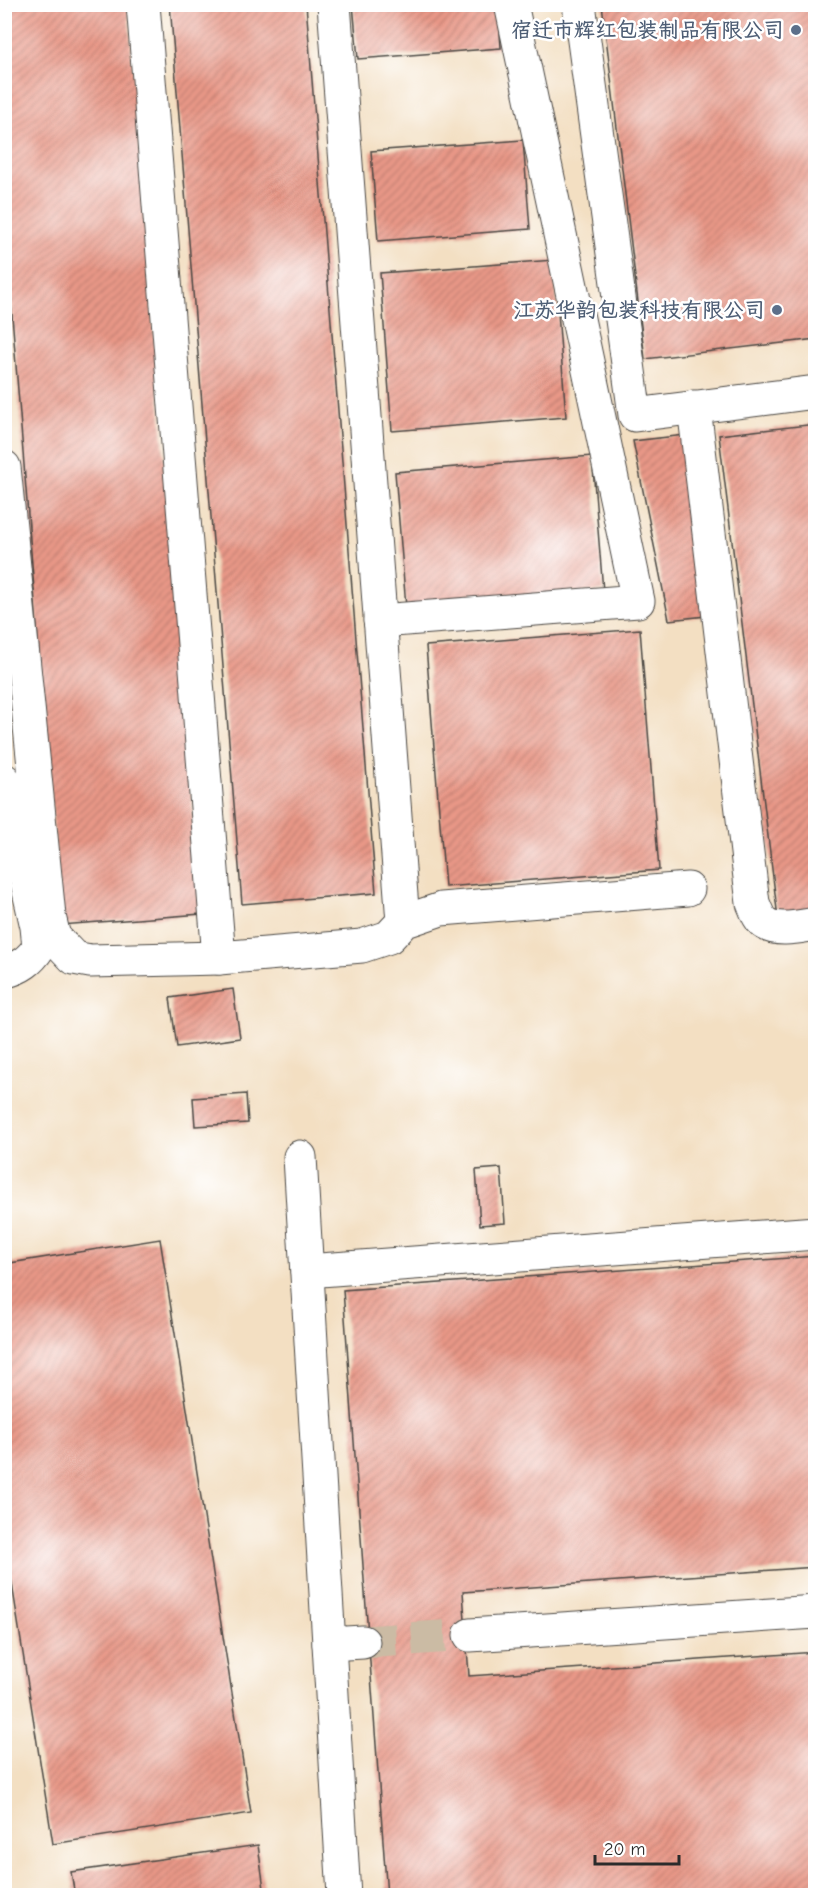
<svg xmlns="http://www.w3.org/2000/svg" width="820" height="1900" viewBox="0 0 820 1900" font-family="'Comic Neue','LXGW WenKai TC',sans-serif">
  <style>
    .building { fill: url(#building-hatch) }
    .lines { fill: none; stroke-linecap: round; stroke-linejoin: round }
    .minor-tunnel { stroke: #cbbba4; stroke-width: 33; stroke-dasharray: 33 16; stroke-linecap: butt }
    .minor-casing { stroke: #494642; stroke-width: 35 }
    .minor { stroke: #fff; stroke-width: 33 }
    .service-dot { fill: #5c6f8a; stroke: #fff; stroke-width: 2 }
    .labels { text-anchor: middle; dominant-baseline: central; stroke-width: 5; stroke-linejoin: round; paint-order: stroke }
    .service-label { font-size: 21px; font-weight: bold; fill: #4e5e75; stroke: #fff; text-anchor: end }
  </style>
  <defs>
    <pattern id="building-hatch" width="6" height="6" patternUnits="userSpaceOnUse" patternTransform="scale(1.5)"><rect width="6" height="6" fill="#e99887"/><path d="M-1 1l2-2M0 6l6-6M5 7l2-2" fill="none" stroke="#bd7c6f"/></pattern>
  </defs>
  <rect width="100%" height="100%" fill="#fff"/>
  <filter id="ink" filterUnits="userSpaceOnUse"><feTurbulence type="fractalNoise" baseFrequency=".0167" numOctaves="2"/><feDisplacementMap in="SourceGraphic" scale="12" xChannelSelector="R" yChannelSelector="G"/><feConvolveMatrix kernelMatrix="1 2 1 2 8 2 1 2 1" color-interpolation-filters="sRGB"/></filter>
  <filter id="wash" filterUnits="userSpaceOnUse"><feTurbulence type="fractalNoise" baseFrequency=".008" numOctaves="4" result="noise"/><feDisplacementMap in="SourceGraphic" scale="24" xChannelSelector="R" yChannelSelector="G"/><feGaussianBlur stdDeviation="1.35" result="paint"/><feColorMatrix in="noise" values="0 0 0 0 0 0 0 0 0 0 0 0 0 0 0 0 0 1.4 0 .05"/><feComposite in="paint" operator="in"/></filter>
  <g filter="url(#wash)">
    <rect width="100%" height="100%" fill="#f3dfc2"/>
    <g id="blocks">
      <g class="building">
        <polygon points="4,4 128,4 201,914 61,925 4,216"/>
        <polygon points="170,4 306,4 376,893 242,904"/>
        <polygon points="353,4 498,4 501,48 358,59"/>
        <polygon points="602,4 816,4 816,339 645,359"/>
        <polygon points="523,140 530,229 378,241 371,151"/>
        <polygon points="554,260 566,417 392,431 380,273"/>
        <polygon points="816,424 816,914 778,918 719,435"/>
        <polygon points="685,435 706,616 669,620 633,441"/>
        <polygon points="592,456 603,591 406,607 395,472"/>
        <polygon points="640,629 659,870 445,887 426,646"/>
        <polygon points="233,989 240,1038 177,1047 170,998"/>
        <polygon points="246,1094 248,1123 195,1126 193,1098"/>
        <polygon points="501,1168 505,1223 480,1225 476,1170"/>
        <polygon points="160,1239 251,1813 53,1844 4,1533 4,1264"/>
        <polygon points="816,1256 816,1567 463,1592 469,1676 816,1652 816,1896 387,1896 343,1290"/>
        <polygon points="258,1845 265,1896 75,1896 71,1872"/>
      </g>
    </g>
  </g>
  <g filter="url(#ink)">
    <use href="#blocks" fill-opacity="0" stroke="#494642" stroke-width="1.5"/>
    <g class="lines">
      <polyline class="minor-tunnel" points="363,1642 470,1635"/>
      <g class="minor-casing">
        <g id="minor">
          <polyline points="143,4 219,958"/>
          <polyline points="334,4 403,922"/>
          <polyline points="579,4 635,415 816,392"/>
          <path d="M694,407L753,903C756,910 759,920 766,924C779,932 801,926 816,924"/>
          <polyline points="4,467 49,916 54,937 74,958 90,961 219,958 362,946 389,937 403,922 441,909 688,889"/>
          <polyline points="380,621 638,601 511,4"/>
          <path d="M4,780L37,927L39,947C30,961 21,967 4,972"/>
          <polyline points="300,1157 344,1896"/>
          <polyline points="307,1271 816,1233"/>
          <polyline points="470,1635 816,1612"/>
          <polyline points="329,1644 363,1642"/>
        </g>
      </g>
      <use href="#minor" class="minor"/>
    </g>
  </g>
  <g class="service-dot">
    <circle cx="796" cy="30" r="6"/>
    <circle cx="777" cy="310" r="6"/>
  </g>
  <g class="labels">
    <g class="service-label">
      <text x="784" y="30">宿迁市辉红包装制品有限公司</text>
      <text x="765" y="310">江苏华韵包装科技有限公司</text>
    </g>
  </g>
  <rect width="820" height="1900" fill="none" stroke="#fff" stroke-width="24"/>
  <path d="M595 1855v9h84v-9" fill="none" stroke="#2b2b2b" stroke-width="3"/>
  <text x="604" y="1855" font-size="18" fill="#2b2b2b" stroke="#ffffff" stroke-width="4.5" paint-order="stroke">20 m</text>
</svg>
